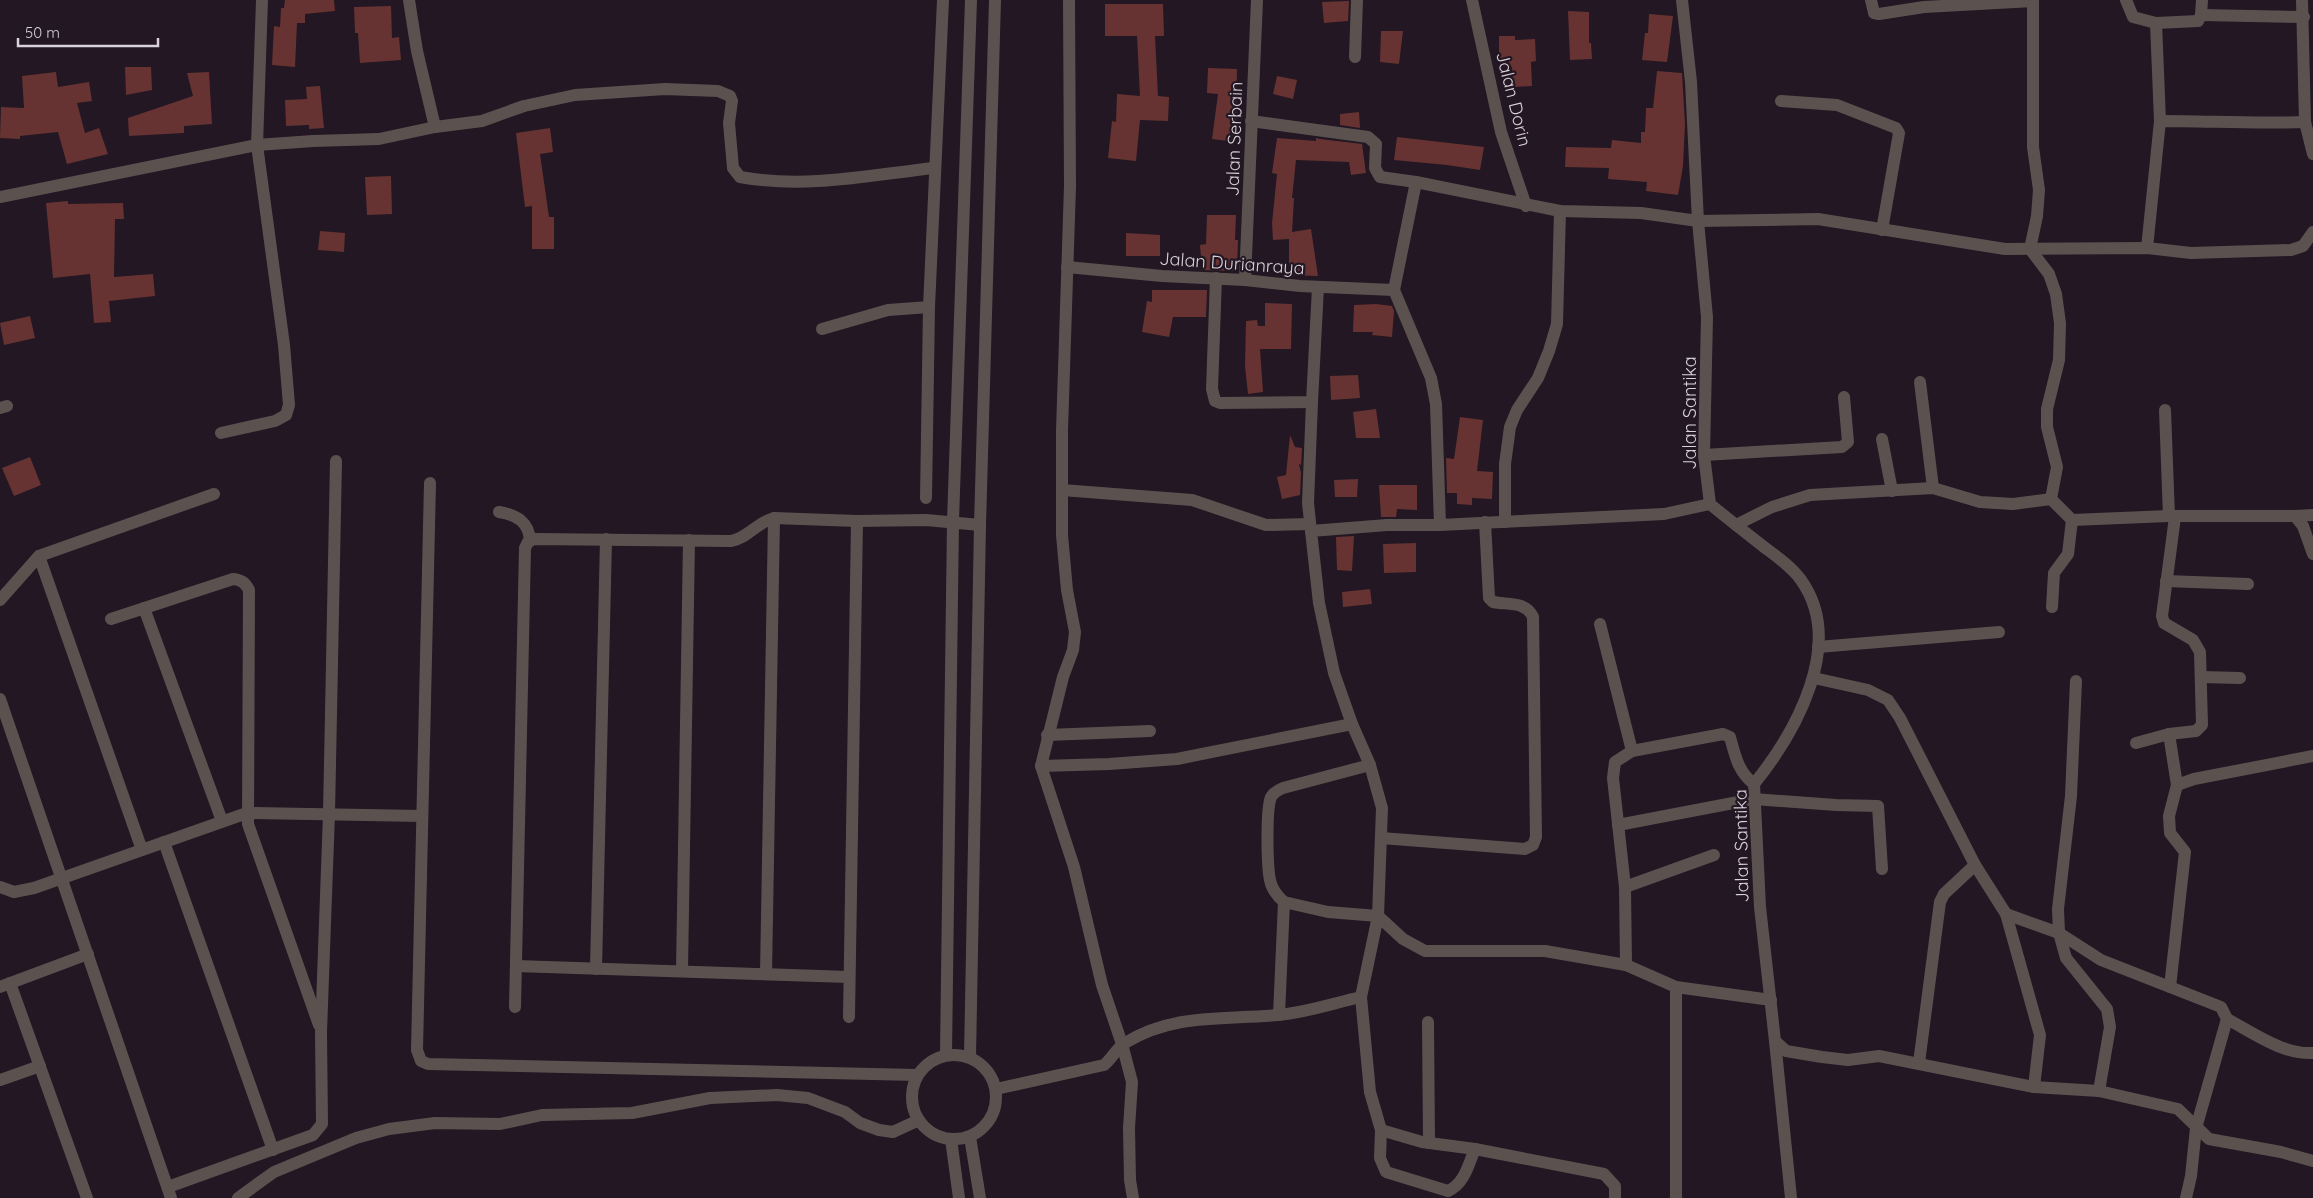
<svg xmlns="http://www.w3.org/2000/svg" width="2313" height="1198" viewBox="0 0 2313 1198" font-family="Quicksand,sans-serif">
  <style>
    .building { fill: #663332 }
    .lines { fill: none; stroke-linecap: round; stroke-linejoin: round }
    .minor { stroke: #5b5250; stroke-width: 12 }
    .labels { text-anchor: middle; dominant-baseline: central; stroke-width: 4.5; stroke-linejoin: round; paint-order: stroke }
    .street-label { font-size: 18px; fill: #d9d1d9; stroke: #221722 }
  </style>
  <rect width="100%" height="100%" fill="#221722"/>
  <g class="building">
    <polygon points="285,0 334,0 335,11 305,14 305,23 297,23 295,67 272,65 274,26 280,27 281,8 284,8"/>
    <polygon points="1349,1 1348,21 1324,23 1322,2"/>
    <polygon points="1105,4 1163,4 1164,36 1155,36 1158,96 1169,97 1168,121 1140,120 1136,161 1108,158 1112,121 1116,122 1117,94 1140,96 1137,36 1105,36"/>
    <polygon points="391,6 392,38 399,37 401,60 360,63 358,33 355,33 354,7"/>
    <polygon points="1568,11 1589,12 1589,43 1591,43 1592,59 1570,60"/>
    <polygon points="1649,14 1673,16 1667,62 1642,60 1645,33 1648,33"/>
    <polygon points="1381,31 1403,31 1399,64 1380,62"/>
    <polygon points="1499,36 1515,36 1515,40 1535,39 1536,61 1531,62 1532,86 1513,87 1512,67 1499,67"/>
    <polygon points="125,67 151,67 152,90 126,95"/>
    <polygon points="1208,68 1237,69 1236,121 1239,121 1236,142 1212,139 1218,94 1207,93"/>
    <polygon points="1657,71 1682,73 1685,124 1683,166 1678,195 1646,191 1647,182 1608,179 1609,168 1565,167 1566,147 1611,148 1612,140 1641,143 1641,132 1645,132 1646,108 1653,108"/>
    <polygon points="56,72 58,87 89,82 92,101 77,103 85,133 99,128 108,154 67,164 58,132 20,136 20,139 0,138 1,107 24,108 22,76"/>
    <polygon points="209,72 212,124 184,126 184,133 129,136 128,118 193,96 187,73"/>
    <polygon points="1277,76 1297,80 1293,99 1273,94"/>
    <polygon points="320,86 324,128 309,129 309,125 286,126 285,100 307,99 306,87"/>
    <polygon points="1359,112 1360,128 1340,125 1340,114"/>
    <polygon points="550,128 553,152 540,154 549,217 554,217 554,249 532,249 532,206 525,207 516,133"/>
    <polygon points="1397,137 1484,147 1480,170 1447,165 1394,160"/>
    <polygon points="1277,138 1316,141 1316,138 1320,139 1362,144 1366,173 1351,175 1349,162 1296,160 1292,198 1294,198 1292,232 1311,229 1318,276 1289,275 1289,239 1273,240 1272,223 1277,174 1272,173"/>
    <polygon points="391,176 392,214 367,215 365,177"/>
    <polygon points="68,201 68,204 123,203 124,219 115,219 114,277 153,274 155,296 109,301 111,322 94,323 90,274 53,278 46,203"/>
    <polygon points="1207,215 1236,215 1235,240 1238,240 1237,271 1202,270 1200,245 1206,244"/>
    <polygon points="320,231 345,233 344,252 318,250"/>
    <polygon points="1126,233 1160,235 1160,256 1126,256"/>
    <polygon points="1152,290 1207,290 1206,317 1173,317 1169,337 1142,332 1147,301 1152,302"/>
    <polygon points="1265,303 1292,304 1291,349 1260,349 1263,392 1248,394 1245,366 1246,321 1257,320 1258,326 1265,326"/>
    <polygon points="1376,304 1392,306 1394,311 1392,337 1372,335 1373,332 1353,332 1354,305"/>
    <polygon points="30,316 35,338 4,345 0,323"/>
    <polygon points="1358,375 1360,398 1331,400 1330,376"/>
    <polygon points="1376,409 1380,438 1356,438 1353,412"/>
    <polygon points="1460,417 1483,420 1477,471 1493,472 1492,499 1472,498 1472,505 1457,504 1457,493 1447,493 1446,458 1454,459"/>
    <polygon points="1290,435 1295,447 1302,448 1301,465 1299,464 1301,473 1300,495 1282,499 1277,477 1286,475"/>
    <polygon points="30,457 41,485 14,496 2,468"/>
    <polygon points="1358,479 1357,497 1335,497 1334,480"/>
    <polygon points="1379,485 1417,485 1417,510 1397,509 1396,517 1381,517"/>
    <polygon points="1354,536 1352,571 1337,570 1336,537"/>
    <polygon points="1416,543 1416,572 1384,573 1383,544"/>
    <polygon points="1370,589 1372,604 1343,607 1342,592"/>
  </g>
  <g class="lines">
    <g class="minor">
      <polyline points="409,0 417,51 435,127"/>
      <polyline points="1069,0 1070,186 1062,431 1062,535 1067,590 1075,632 1073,650 1063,677 1041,766 1074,867 1102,985 1122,1044 1132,1082 1129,1128 1130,1180 1133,1198"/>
      <polyline points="1472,0 1501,132 1526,206"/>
      <path d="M1682,0L1691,82L1698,221L1707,317L1704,455L1710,504C1728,519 1746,533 1764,547C1776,556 1792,567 1801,580C1846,643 1796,732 1754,784L1760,907L1775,1041L1786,1051L1822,1057L1848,1060L1879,1056L2034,1087L2099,1091L2178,1109L2209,1139L2281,1152L2313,1161"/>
      <polyline points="1871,0 1874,13 1879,14 1924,7 2033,1"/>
      <polyline points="2033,0 2033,147 2039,190 2037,216 2030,249 2049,274 2056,294 2060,323 2059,360 2047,409 2047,427 2057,467 2051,499"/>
      <polyline points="2126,0 2133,17 2156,23 2198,21 2201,15 2202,0"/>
      <polyline points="2302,0 2305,122 2313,154"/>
      <polyline points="2201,15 2304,17"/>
      <polyline points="2156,23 2160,121"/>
      <polyline points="1355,57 1357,0"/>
      <polyline points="1781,101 1837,105 1896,128 1899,133 1882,230"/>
      <polyline points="1251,121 1368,137 1376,144 1375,168 1380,177 1416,182 1560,211 1641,213 1698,221 1818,219 2005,249 2147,248 2191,253 2291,250 2303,246 2313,232"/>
      <polyline points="1416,182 1394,290 1431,378 1436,404 1440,525"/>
      <path d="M0,197L257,145L313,141L379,139L435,127L482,121L524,106L575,95L665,89L718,91L730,96L732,101L729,123L733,168L740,177C806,189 870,175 934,168"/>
      <path d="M2147,248L2160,121C2209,121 2257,124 2305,122"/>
      <polyline points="1067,267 1162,276 1245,280 1300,286 1394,290"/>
      <polyline points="1216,278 1212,389 1215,401 1220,403 1312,402 1318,287"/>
      <polyline points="1245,280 1257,0"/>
      <polyline points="822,329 888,310 929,307"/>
      <polyline points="1920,382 1933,488"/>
      <polyline points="0,408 7,406"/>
      <polyline points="221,433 275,421 286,415 289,405 284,345 257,145 262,0"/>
      <polyline points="1882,439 1892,491"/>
      <polyline points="1704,455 1842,447 1848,442 1844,397"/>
      <polyline points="430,483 417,1050 421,1061 428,1064 917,1075"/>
      <polyline points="1062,490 1192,500 1266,525 1310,524"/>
      <polyline points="926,498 929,307 943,0"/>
      <polyline points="2051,499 2072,520 2068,554 2054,573 2052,607"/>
      <path d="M499,512C517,515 529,522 530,541"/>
      <polyline points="2169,516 2295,516 2303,526 2313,554"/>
      <polyline points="2295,516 2313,515"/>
      <polyline points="2072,520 2169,516 2165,410"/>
      <polyline points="1505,522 1505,464 1510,427 1517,410 1538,378 1549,351 1557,324 1560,211"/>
      <polyline points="1736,525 1772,507 1810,495 1933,488 1980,502 2013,504 2051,499"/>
      <polyline points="1311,531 1308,503 1312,402"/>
      <polyline points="39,556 142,850"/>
      <polyline points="2166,581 2248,584"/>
      <polyline points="0,600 39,556 214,494"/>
      <polyline points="144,608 222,821"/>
      <path d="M111,619L233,579C241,580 245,582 249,590L248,824L319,1025"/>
      <polyline points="1600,624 1632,751 1615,762 1613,778 1625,887 1626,965"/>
      <polyline points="1818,647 1999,632"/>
      <polyline points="2201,677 2240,678"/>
      <polyline points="1814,678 1868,690 1888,700 1900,718 1975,865 2006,914 2040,1035 2034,1087"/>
      <polyline points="2076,681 2071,796 2058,909 2059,933 2066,958 2107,1009 2110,1027 2099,1091"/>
      <polyline points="0,699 171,1198"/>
      <polyline points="1352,724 1370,765 1382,808 1378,916 1403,939 1425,951 1545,951 1626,965 1676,987 1771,1000"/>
      <polyline points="2169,734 2177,785 2169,816 2170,833 2185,852 2170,987"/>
      <polyline points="1047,735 1150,731"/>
      <polyline points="2136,743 2169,734 2196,731 2202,725 2200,652 2193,640 2164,623 2162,616 2175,517"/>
      <path d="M1632,751L1723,734L1730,737C1735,755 1738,772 1754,784"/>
      <polyline points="1041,766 1109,764 1177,759 1352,724 1334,673 1319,603 1311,531 1387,525 1440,525 1664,514 1710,504"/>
      <polyline points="2177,785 2194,779 2313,756"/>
      <polyline points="1618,825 1754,799 1836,805 1878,806 1882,869"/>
      <path d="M1381,838L1525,849L1533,845L1536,837L1533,617C1526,601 1508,605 1493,602L1489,598L1485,522"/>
      <polyline points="164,842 273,1150"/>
      <polyline points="0,887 14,892 34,888 247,813 422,816"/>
      <polyline points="1625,887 1714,855"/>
      <path d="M1284,902C1277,896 1272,890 1270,880C1267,866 1266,809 1271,797C1274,792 1278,790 1283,788L1370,765"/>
      <polyline points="2006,914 2059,933 2101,960 2221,1007 2227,1019 2196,1128 2191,1176 2186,1198"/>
      <polyline points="516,966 849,977"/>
      <polyline points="596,969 606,539"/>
      <polyline points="682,971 689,540"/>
      <polyline points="766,974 774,518"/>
      <polyline points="10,983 87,1198"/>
      <polyline points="0,987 88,954"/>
      <path d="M515,1007L525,548L528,542L534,539L731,541C748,538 757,522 774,518L857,521L926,520L980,525"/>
      <polyline points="1279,1015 1284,902 1328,912 1378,916 1361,997 1370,1092 1381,1130 1422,1142 1475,1149 1604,1174 1615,1186 1615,1198"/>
      <polyline points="849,1017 857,521"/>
      <path d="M2227,1019C2252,1032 2283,1055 2313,1053"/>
      <polyline points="1428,1022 1429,1143"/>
      <polyline points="1775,1041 1791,1198"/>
      <polyline points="946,1054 953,521 971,0"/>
      <circle cx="954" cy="1097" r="42"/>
      <polyline points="970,1057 980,525 995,0"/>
      <polyline points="1919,1063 1940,902 1944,894 1975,865"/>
      <polyline points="0,1080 40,1066"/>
      <path d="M996,1089L1104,1065C1112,1059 1117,1047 1125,1043C1174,1013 1224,1020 1278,1015C1305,1013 1334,1003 1361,997"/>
      <path d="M1381,1130L1380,1158L1386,1172L1448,1191C1465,1183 1468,1165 1475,1149"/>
      <polyline points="970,1137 980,1198"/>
      <polyline points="951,1139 959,1198"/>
      <polyline points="168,1187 313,1135 322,1124 321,1032 329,814 336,461"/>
      <polyline points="238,1198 274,1172 356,1138 389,1129 435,1123 500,1124 542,1115 632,1113 710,1098 777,1095 808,1098 845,1112 860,1123 879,1130 893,1132 919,1120"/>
      <polyline points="1676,1198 1676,987"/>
    </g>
  </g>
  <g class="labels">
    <g class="street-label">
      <text transform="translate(1514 99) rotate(76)">Jalan Dorin</text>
      <text transform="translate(1234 139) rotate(-88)">Jalan Serbain</text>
      <text transform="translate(1232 263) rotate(4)">Jalan Durianraya</text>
      <text transform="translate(1689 413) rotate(-90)">Jalan Santika</text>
      <text transform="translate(1741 846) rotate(-91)">Jalan Santika</text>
    </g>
  </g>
  <path d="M18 38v8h140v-8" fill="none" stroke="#d9d1d9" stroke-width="2.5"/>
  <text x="25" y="38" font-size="15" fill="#d9d1d9" stroke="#221722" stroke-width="4" paint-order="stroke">50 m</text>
</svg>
